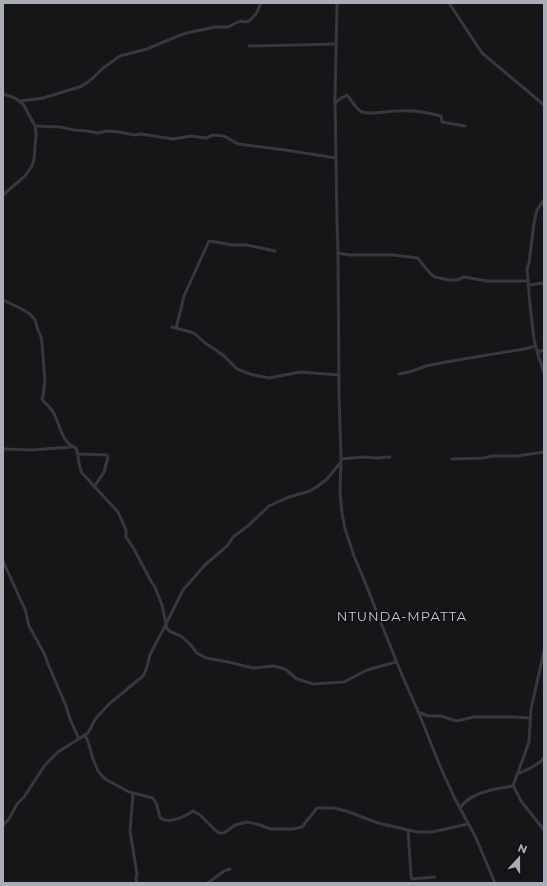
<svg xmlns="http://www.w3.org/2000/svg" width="547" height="886" viewBox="0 0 547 886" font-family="Montserrat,sans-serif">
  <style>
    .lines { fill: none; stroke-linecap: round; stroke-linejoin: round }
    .minor { stroke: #37383d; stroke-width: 3 }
    .labels { text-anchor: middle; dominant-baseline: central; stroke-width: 3; stroke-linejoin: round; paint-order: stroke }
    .quarter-label { font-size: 13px; letter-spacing: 1px; fill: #c9ccd4; stroke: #111113 }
  </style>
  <rect width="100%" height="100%" fill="#161618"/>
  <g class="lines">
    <g class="minor">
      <polyline points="337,3 335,98 337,223 338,253 339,396 341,457 340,493 342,513 345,529 354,556 365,582 381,623 402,675 418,711 440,766 455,799 476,838 495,883"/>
      <polyline points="449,3 482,53 544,105"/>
      <polyline points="249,46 336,44"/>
      <polyline points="3,94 15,98 23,104 35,126 36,134 34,159 32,166 25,176 3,195"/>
      <polyline points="20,101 43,98 76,88 82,86 92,79 103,68 120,56 147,49 178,36 187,33 215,27 228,27 240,21 245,22 249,21 256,14 261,3"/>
      <path d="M335,103L340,99L347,95C352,101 356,109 362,112C371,115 387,111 397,111C412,110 426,112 441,116L442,122L465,126"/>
      <polyline points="35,126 60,127 74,130 88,131 97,133 108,131 119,132 135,135 141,134 173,139 191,136 206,138 213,135 224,136 238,144 285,150 336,158"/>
      <polyline points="544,200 537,210 534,223 529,263 527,269 530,305 534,339 538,355 544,372"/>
      <polyline points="338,253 349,255 393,255 418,258 423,265 431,274 435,277 448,280 457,280 464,277 487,281 528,281"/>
      <polyline points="528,285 544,283"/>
      <path d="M3,300L20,308L30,314L35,320L38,330L41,337L42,343L45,382C43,388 45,393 42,398L43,401C48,405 54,412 56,418C61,430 63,443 76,448C79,456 78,465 82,473L118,512L126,530V537L134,549L152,583L155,587L162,605L167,629L171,632L181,636L190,644L197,653L206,658L228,662L253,668L274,666L285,669L297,679L313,684L344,682L367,670L396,662"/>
      <polyline points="172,327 194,333 205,343 216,350 225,357 237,369 250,374 269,378 300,372 339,375"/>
      <polyline points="176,328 180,313 184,296 209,241 216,242 232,245 246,245 275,251"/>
      <polyline points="537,352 544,350"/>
      <polyline points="399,374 409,372 426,366 446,362 524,349 536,346"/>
      <polyline points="3,449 31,450 71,447"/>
      <polyline points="77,454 107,455 108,457 104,472 94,487"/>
      <polyline points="341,459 363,457 378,458 390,457"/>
      <polyline points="452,459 484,458 492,456 517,456 544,452"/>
      <polyline points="3,561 22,603 25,609 29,626 44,653 48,664 66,706 70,719 79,739"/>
      <polyline points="418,712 428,716 441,716 456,721 474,717 514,717 530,718"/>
      <path d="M84,735L87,739L89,745L93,759L98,771L103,777L107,780L129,792L153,798L157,805L160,818C170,824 184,817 193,811L200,815L213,828L219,833H224L235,825L247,822L260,825L271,829H293L302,827L317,808H334L346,811L378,823L417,832H432L468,824"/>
      <path d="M517,774C526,770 538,766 544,758"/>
      <polyline points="513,785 521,801 544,830"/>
      <polyline points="133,794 130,831 137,874 136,879 137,883"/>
      <path d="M460,808C469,795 485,791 500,788C504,788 508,787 513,786L529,742L531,709L544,651"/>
      <polyline points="3,825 9,819 17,804 24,797 45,765 58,752 88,733 96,718 109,704 143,676 146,670 150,655 158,639 162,632 183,590 205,565 219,553 228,545 233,537 249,525 269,506 289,497 310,491 318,486 327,479 340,463"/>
      <polyline points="408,830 411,876 412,879 435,877"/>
      <polyline points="208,883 224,871 230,869"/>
    </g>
  </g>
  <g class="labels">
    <g class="quarter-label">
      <text x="402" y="616">NTUNDA-MPATTA</text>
    </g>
  </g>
  <rect width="547" height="886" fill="none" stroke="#a8adb8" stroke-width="8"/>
  <g transform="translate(519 858) rotate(21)" stroke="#111113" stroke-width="3" paint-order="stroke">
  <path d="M0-3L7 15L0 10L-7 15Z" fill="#a8adb8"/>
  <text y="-6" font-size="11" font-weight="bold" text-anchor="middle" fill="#a8adb8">N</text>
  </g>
</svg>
